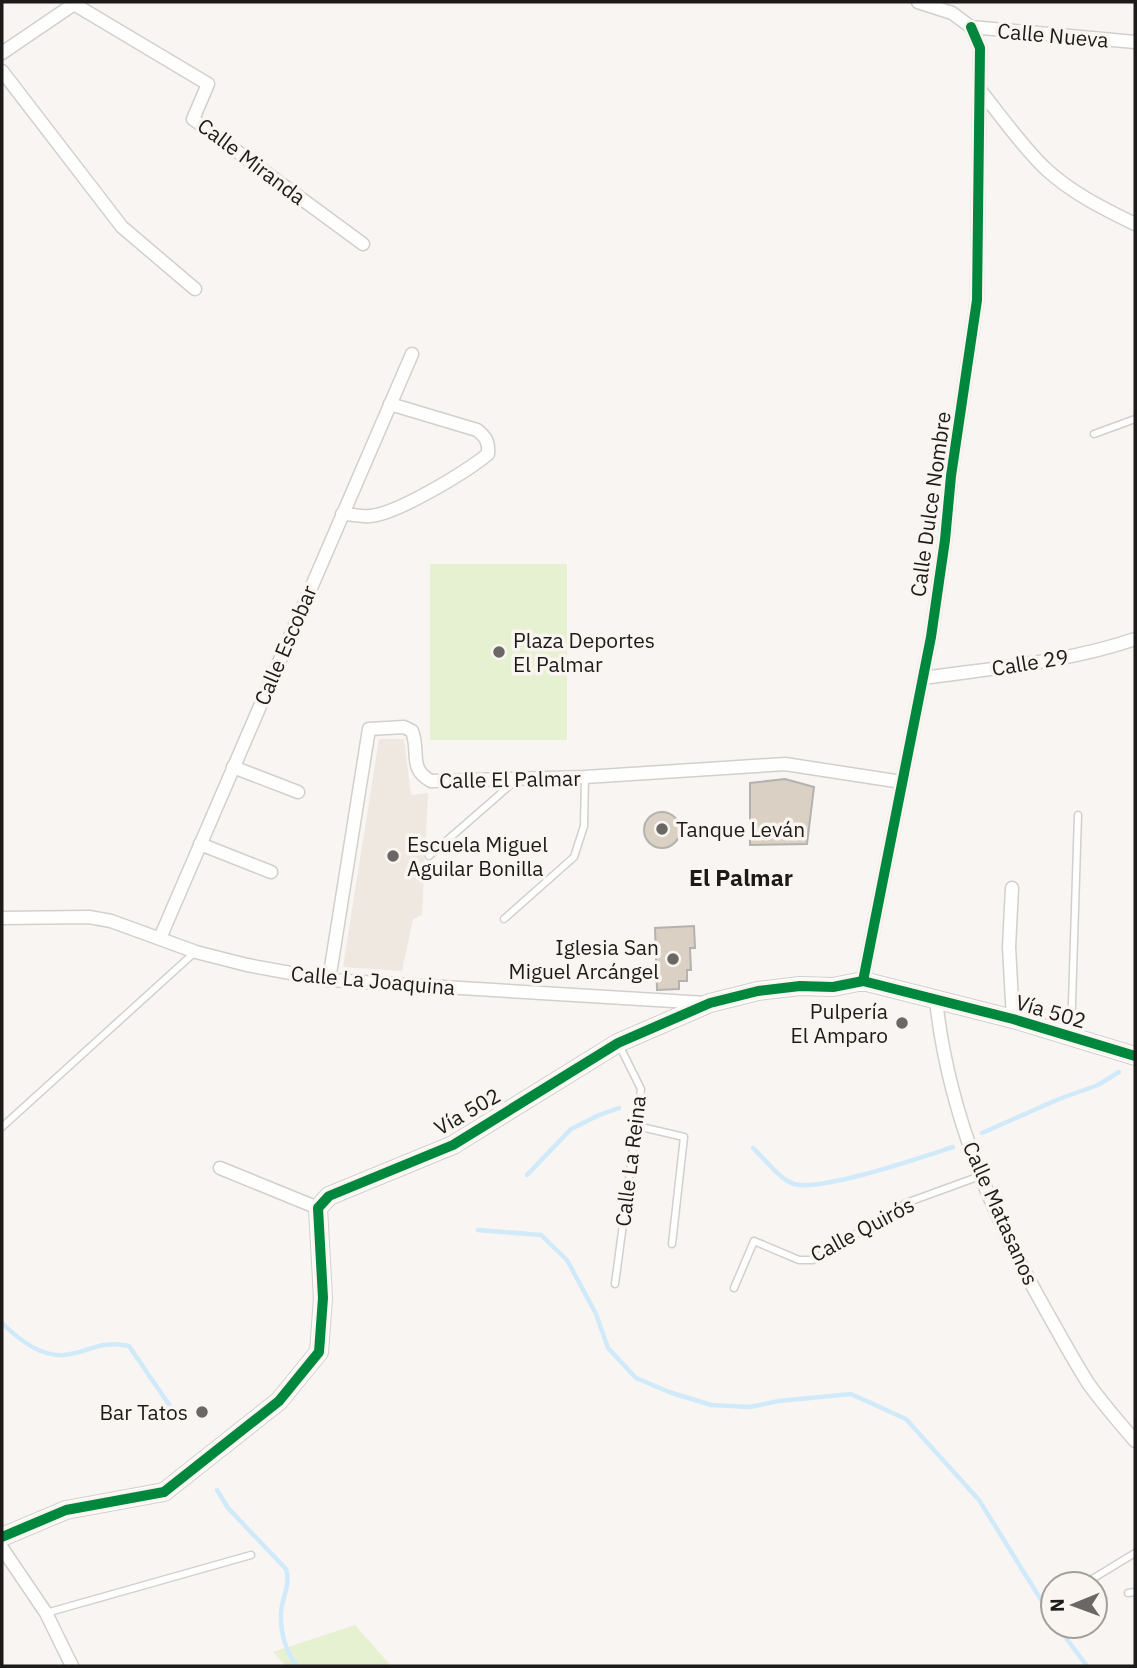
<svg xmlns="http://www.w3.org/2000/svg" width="1137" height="1668" viewBox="0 0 1137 1668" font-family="'IBM Plex Sans',sans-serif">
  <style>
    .built { fill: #efe8e1 }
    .green { fill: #e5f1d0 }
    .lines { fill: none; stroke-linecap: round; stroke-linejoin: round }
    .stream { stroke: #d0eafa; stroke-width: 4.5 }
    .building { fill: #dad0c4; stroke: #b4b2af; stroke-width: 2 }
    .lane-casing { stroke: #d2d0cd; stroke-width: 9 }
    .street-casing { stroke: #d2d0cd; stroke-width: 15 }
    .secondary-casing { stroke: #d2d0cd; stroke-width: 20 }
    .lane { stroke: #fefefd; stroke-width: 6 }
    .street { stroke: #fefefd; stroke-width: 12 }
    .secondary { stroke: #fefefd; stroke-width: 18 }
    .cycleway-casing { stroke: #faf5f0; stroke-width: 15 }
    .cycleway { stroke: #00873e; stroke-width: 10 }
    .poi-dot { fill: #6a6765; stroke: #faf5f0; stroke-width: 2.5 }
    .labels { text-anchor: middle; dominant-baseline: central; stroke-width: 7; stroke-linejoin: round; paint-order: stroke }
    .street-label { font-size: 21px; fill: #1d1b19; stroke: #faf5f0 }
    .poi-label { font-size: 21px; fill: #1d1b19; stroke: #faf5f0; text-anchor: start }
    .neighbourhood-label { font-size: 23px; font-weight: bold; fill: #1d1b19; stroke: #faf5f0 }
  </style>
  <rect width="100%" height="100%" fill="#f8f5f2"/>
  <polygon class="built" points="379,739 404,739 411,795 428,793 422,915 413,919 402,971 343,967"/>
  <g class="green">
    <rect x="430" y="564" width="137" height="176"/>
    <polygon points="355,1625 391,1666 286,1666 273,1652"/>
  </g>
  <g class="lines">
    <g class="stream">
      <polyline points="982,1133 1059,1099 1098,1085 1119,1072"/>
      <path d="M753,1148C765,1159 779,1179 794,1184C821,1192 922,1157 953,1147"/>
      <polyline points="527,1175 571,1129 599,1115 619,1108"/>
      <polyline points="478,1230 541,1235 567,1260 596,1314 608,1348 636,1378 669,1392 711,1405 750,1407 779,1401 851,1394 906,1419 979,1500 1053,1619"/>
      <path d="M2,1323C18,1339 40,1357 64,1355C90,1352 100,1340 129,1346L170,1406"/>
      <path d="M217,1490L228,1508L286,1569C291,1585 282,1597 281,1613C280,1631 286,1653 297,1666"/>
      <polyline points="1057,1626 1087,1666"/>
    </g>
  </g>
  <g class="building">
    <polygon points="785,779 814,787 807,844 750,845 750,783"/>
    <circle cx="662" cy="830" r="18"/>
    <polygon points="694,926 695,948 690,948 691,970 687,970 687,981 679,981 679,989 657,990 655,928"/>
  </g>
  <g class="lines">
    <g class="lane-casing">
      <g id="lane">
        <polyline points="1094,434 1135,419"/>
        <polyline points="429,856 515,781"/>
        <polyline points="504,919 574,857 584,826 585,777"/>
        <polyline points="1071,1034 1078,815"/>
        <polyline points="637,1126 684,1137 672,1244"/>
        <polyline points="2,1127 194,953"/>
        <polyline points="615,1284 641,1089 619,1045"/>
        <polyline points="734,1288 754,1241 799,1260 813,1260 906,1203 980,1176"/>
        <polyline points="1084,1584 1135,1553"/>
        <polyline points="1128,1593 1135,1592"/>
        <polyline points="46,1613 251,1555"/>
      </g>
    </g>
    <g class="street-casing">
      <g id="street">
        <polyline points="918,2 952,13 971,27 1135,42"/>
        <polyline points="74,4 208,84 193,119 363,244"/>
        <polyline points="2,53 77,2"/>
        <polyline points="2,71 122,227 195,289"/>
        <path d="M980,90C1001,116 1023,148 1047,170C1072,193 1104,209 1135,224"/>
        <path d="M342,514C351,514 362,517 370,516C397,514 466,472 488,454C489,442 486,437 477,430L390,404"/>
        <path d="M924,678C994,668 1068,662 1135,639"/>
        <polyline points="233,767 298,792"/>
        <polyline points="200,844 271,872"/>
        <polyline points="1012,888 1009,947 1013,1019"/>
        <polyline points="2,918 89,917 111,921 196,952 247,965 329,980 706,1003"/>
        <polyline points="160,938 412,354"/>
        <path d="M329,980L369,729L404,727L412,731C420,752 408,769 431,781L585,777L785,764L902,782"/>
        <polyline points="863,981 931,637 945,540 951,476 977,300 980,48 971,27"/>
        <path d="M936,1000C948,1112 992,1216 1048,1314C1061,1337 1074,1361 1088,1383C1102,1403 1119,1422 1135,1441"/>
        <polyline points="220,1168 318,1208"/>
        <polyline points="2,1548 46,1613 72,1666"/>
      </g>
    </g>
    <g class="secondary-casing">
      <polyline id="secondary" points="2,1537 66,1510 164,1492 279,1401 319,1352 323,1298 318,1208 329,1196 453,1145 618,1043 710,1003 758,991 800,986 833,987 863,981 1013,1019 1135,1056"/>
    </g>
    <use href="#lane" class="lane"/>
    <use href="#street" class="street"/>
    <use href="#secondary" class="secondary"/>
    <g class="cycleway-casing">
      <g id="cycleway">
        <polyline points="863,981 931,637 945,540 951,476 977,300 980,48 971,27"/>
        <polyline points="2,1537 66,1510 164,1492 279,1401 319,1352 323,1298 318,1208 329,1196 453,1145 618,1043 710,1003 758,991 800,986 833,987 863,981 1013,1019 1135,1056"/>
      </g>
    </g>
    <use href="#cycleway" class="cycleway"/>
  </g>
  <g class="poi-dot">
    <circle cx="499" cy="652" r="7"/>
    <circle cx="662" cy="829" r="7"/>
    <circle cx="393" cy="856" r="7"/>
    <circle cx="673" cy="959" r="7"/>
    <circle cx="902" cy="1023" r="7"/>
    <circle cx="202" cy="1412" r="7"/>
  </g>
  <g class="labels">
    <g class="street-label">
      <text transform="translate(1053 35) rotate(5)">Calle Nueva</text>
      <text transform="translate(252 161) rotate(37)">Calle Miranda</text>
      <text transform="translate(930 504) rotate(-82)">Calle Dulce Nombre</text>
      <text transform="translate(285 645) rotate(-67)">Calle Escobar</text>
      <text transform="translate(1030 662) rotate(-9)">Calle 29</text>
      <text transform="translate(510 779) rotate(-1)">Calle El Palmar</text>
      <text transform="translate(373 980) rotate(5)">Calle La Joaquina</text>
      <text transform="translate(1051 1011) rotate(16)">Vía 502</text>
      <text transform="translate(467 1111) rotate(-30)">Vía 502</text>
      <text transform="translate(630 1161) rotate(-83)">Calle La Reina</text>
      <text transform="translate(1001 1213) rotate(66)">Calle Matasanos</text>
      <text transform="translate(862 1229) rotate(-28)">Calle Quirós</text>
    </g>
    <g class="poi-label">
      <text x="513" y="640">Plaza Deportes<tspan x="513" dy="24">El Palmar</tspan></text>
      <text x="676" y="829">Tanque Leván</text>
      <text x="407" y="844">Escuela Miguel<tspan x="407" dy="24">Aguilar Bonilla</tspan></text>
      <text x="659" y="947" text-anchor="end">Iglesia San<tspan x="659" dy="24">Miguel Arcángel</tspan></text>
      <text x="888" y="1011" text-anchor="end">Pulpería<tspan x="888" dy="24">El Amparo</tspan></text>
      <text x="188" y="1412" text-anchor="end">Bar Tatos</text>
    </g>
    <g class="neighbourhood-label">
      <text x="741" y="877">El Palmar</text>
    </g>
  </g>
  <rect width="1137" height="1668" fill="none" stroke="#1d1b19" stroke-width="7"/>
  <g transform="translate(1074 1605) rotate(269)"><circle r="33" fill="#faf5f0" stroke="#a29e9a" stroke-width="2"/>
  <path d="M0-5L12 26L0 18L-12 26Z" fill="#6a6765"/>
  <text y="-10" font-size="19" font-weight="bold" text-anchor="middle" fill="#1d1b19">N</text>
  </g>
</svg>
